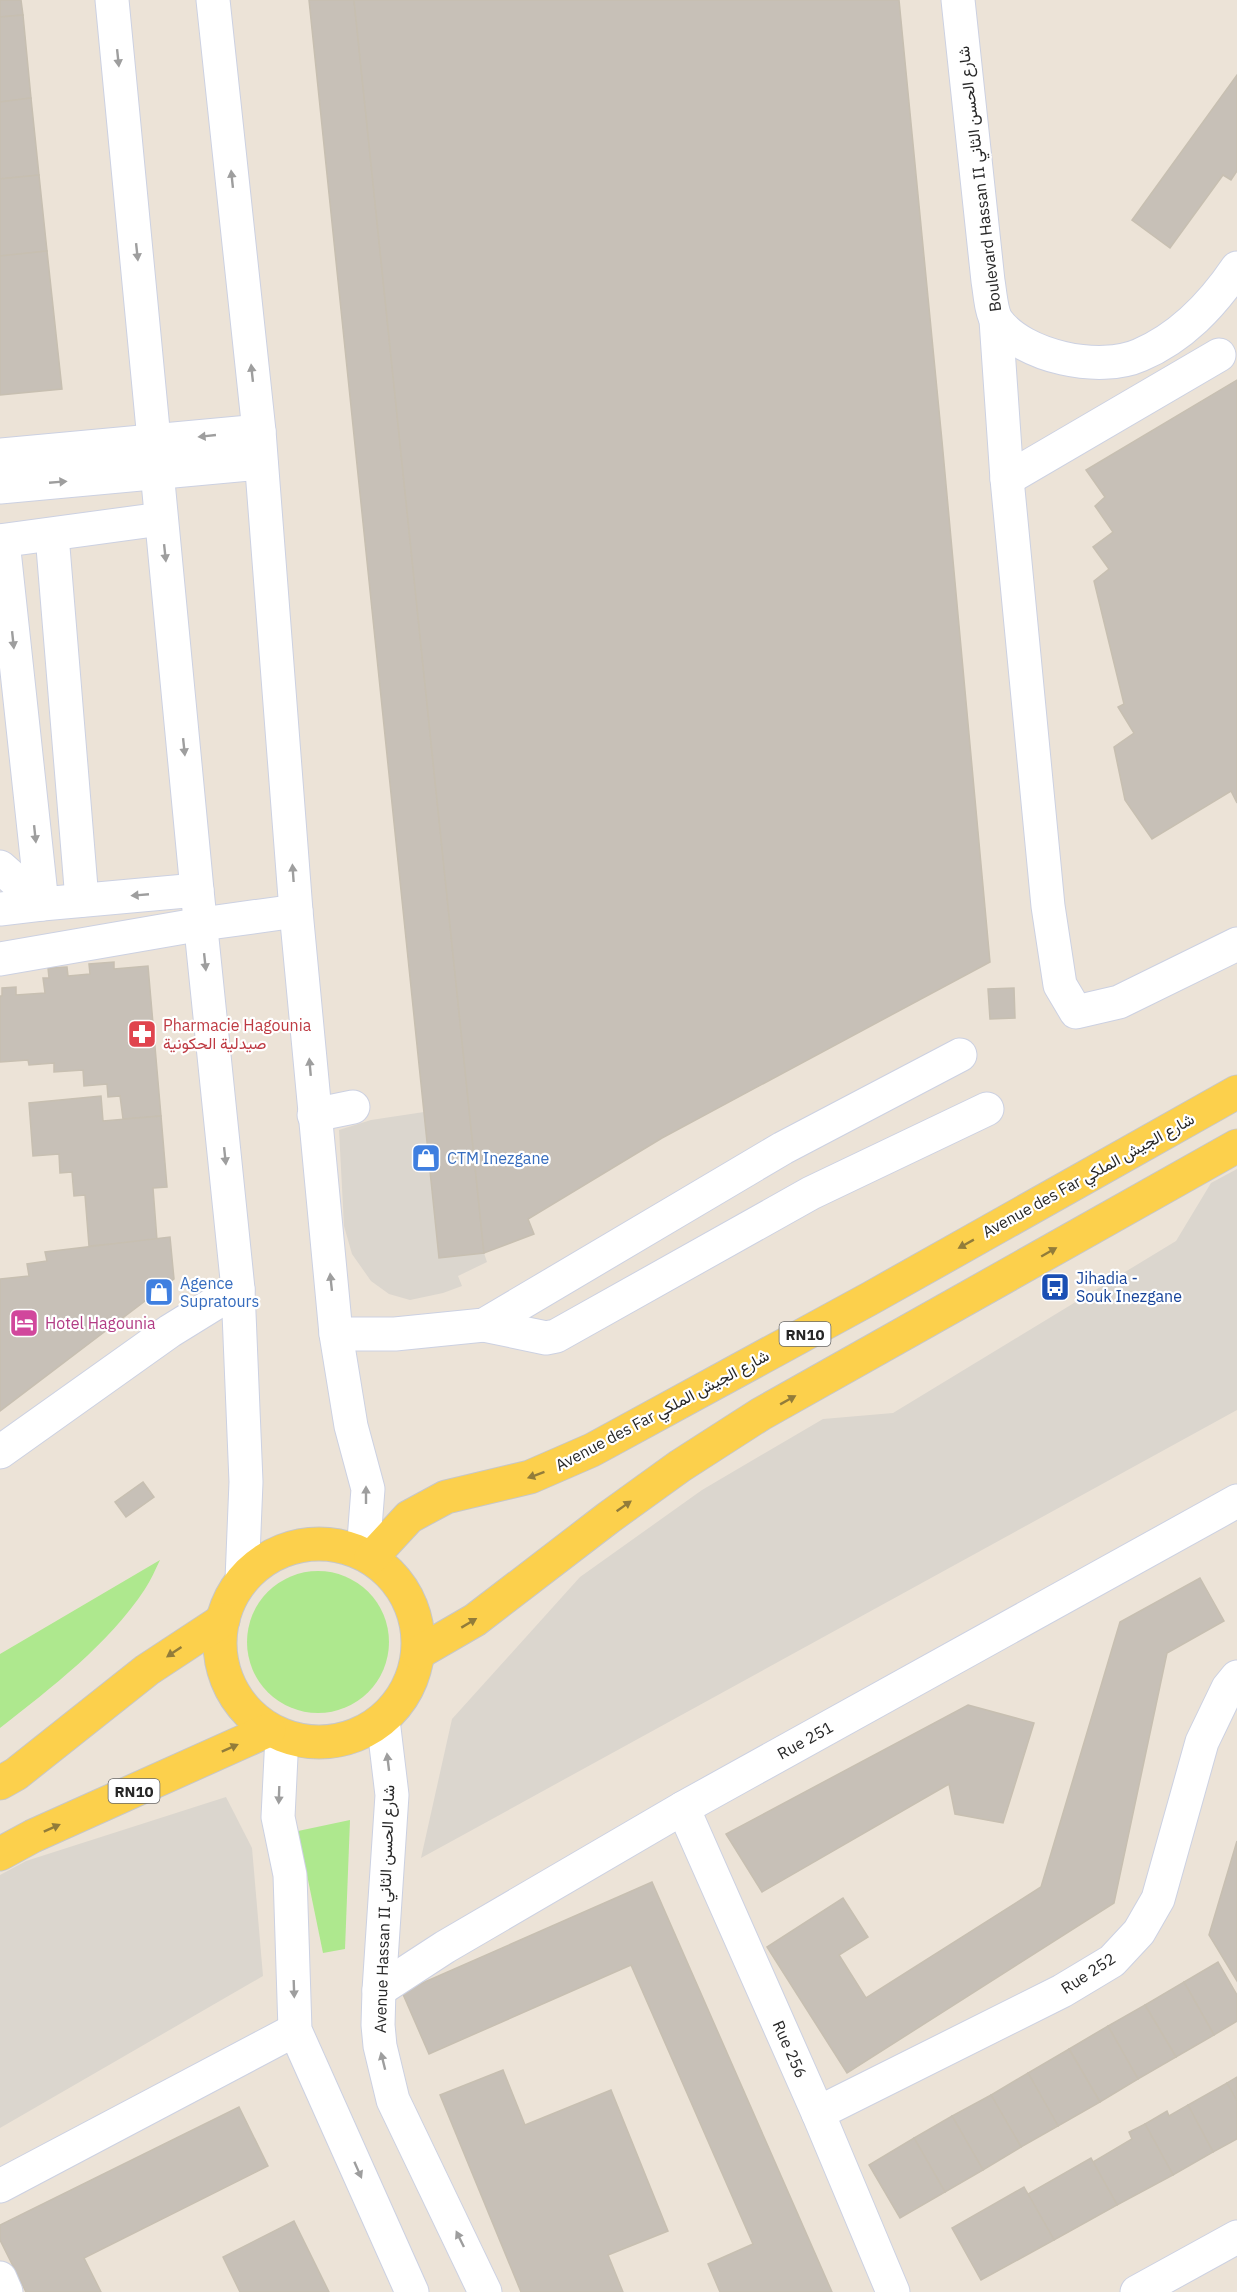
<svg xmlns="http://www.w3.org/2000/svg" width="1237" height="2292" viewBox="0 0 1237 2292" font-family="'IBM Plex Sans',Vazirmatn,sans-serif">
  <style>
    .green { fill: #aee88e }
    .plaza { fill: #dbd6ce }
    .building { fill: #c7c0b7; stroke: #c7bfb1; stroke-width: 1.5 }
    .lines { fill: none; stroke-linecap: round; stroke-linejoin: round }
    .minor-casing { stroke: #ccd1e2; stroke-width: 35 }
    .major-casing { stroke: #c7c7c7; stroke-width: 35 }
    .minor { stroke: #fff; stroke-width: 33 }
    .major { stroke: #fcd04c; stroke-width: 33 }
    .oneway { fill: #9e9e9e }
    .oneway2 { fill: #927c3a }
    .labels { text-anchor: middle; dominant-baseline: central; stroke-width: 4.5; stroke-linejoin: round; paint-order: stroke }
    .shield { fill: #fff; stroke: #686868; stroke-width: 1.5 }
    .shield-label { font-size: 15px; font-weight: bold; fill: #272727 }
    .street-label { font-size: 16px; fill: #272727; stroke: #fff }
    .health-label { font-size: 16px; fill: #be3a42; stroke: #fff; text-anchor: start }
    .shop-label { font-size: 16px; fill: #366cbe; stroke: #fff; text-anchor: start }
    .transit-label { font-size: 16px; fill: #164399; stroke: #fff; text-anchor: start }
    .hotel-label { font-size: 16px; fill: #b23c85; stroke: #fff; text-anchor: start }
  </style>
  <rect width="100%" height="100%" fill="#ece3d7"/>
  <g class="green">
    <path d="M160,1560C155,1570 151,1580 145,1589C109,1644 51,1688 0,1728V1654Z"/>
    <circle cx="318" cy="1642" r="71"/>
    <polygon points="350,1820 345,1949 323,1953 298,1831"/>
  </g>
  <g class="plaza">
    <polygon points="424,1112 439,1257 484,1253 487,1262 458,1276 462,1286 443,1293 410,1300 389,1294 371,1281 352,1254 344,1226 339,1130 371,1120"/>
    <polygon points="1237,1169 1237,1410 421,1858 452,1719 580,1577 702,1490 823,1419 893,1413 1176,1241 1211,1183"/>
    <polygon points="226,1797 252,1848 263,1976 0,2128 0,1875 26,1861"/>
  </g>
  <g class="building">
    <polygon points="0,0 21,0 23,15 0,17"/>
    <polygon points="309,0 354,0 484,1253 439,1258"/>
    <polygon points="354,0 899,0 942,441 990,962 662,1138 528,1219 534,1234 484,1253"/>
    <polygon points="23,15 31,98 0,102 0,17"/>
    <polygon points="1237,75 1237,171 1231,180 1223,175 1170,248 1132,220"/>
    <polygon points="31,98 39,175 0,179 0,102"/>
    <polygon points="39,175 47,251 0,256 0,179"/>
    <polygon points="47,251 62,389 0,395 0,256"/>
    <polygon points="1237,380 1237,803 1231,791 1152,839 1125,800 1114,747 1134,733 1118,707 1124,704 1094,581 1109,569 1093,547 1113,532 1095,506 1105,497 1086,470"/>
    <polygon points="114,962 114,969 148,966 161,1116 123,1119 120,1096 108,1097 107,1084 84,1086 83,1070 54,1072 54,1063 29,1065 28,1060 0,1062 0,996 2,996 2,988 16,987 16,995 45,993 43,978 49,978 48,968 67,967 68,976 90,974 89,964"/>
    <polygon points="1014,988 1015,1018 990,1019 988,989"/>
    <polygon points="101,1096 103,1121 161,1116 167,1187 153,1188 157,1240 89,1246 85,1195 74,1196 72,1172 60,1173 59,1154 33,1156 29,1103"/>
    <polygon points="170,1237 174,1279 0,1411 0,1279 29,1276 27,1264 47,1261 45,1252"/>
    <polygon points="143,1482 154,1497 126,1517 115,1502"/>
    <polygon points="1200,1578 1224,1621 1167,1653 1114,1903 847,2073 767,1947 843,1898 868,1937 839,1955 866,1998 1041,1887 1120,1622"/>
    <polygon points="968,1705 1034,1723 1003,1823 955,1814 949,1784 762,1892 726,1834"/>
    <polygon points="1237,1841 1237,1981 1209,1935"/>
    <polygon points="652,1882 832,2292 720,2292 708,2264 753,2244 631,1965 429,2054 402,1992"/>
    <polygon points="1218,1962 1237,1995 1237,2021 1214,2035 1184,1982"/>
    <polygon points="1184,1982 1214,2035 1176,2057 1145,2005"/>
    <polygon points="1145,2005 1176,2057 1138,2079 1108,2026"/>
    <polygon points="1108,2026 1138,2079 1100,2102 1069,2049"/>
    <polygon points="1069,2049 1100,2102 1058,2126 1028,2073"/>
    <polygon points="503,2070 525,2125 611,2090 668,2231 608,2255 623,2292 521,2292 440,2095"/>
    <polygon points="1028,2073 1058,2126 1021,2147 991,2095"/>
    <polygon points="1237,2077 1237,2101 1227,2083"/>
    <polygon points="1227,2083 1237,2101 1237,2139 1213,2152 1188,2105"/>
    <polygon points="991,2095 1021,2147 983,2170 952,2116"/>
    <polygon points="1188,2105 1213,2152 1173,2175 1145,2124 1167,2111 1169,2116"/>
    <polygon points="239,2107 268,2166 84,2258 101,2292 26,2292 0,2240 0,2225"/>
    <polygon points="952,2116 983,2170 945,2192 914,2138"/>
    <polygon points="1145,2124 1173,2175 1117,2205 1093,2162 1132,2139 1129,2132"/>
    <polygon points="914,2138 945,2192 900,2218 869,2165"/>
    <polygon points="1091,2158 1117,2205 1054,2240 1028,2194"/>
    <polygon points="1024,2187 1054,2240 981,2280 952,2228"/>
    <polygon points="294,2221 329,2292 240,2292 223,2257"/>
  </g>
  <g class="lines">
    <g class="minor-casing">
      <g id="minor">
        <polyline points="112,0 197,890 238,1289 246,1482 242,1580"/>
        <polyline points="213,0 259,431 296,911 336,1334 351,1426 368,1489 363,1553"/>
        <path d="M958,0L988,281C990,292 991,312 997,321C1023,357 1100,373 1140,355C1182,337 1212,305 1237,268"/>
        <polyline points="996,320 1007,479 1048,906 1060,985 1076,1012 1119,1002 1237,944"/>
        <polyline points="0,455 259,431"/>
        <polyline points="1007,479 1219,355"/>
        <polyline points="0,487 261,463"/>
        <polyline points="52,535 82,900"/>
        <polyline points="0,541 161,519"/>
        <polyline points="0,867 42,904 197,890"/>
        <polyline points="0,909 42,904 3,541"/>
        <polyline points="0,959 202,924 296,911"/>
        <polyline points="314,1115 353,1107"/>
        <polyline points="484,1325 546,1338 556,1336 811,1193 987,1109"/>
        <polyline points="336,1334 395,1334 484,1325 783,1148 960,1055"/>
        <polyline points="0,1452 170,1331 238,1289"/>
        <polyline points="383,1720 392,1795 379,1990 378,2025 380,2046 393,2100 485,2292"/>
        <polyline points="282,1736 278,1817 290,1875 295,2030 412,2292"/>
        <polyline points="683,1808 818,2113 893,2292"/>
        <polyline points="379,1990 445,1947 683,1808 1237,1501"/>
        <polyline points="818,2113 1062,1991 1112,1961 1139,1932 1158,1899 1202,1742 1228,1688 1237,1677"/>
        <polyline points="0,2186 295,2030"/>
        <polyline points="0,2278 6,2292"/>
        <polyline points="1137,2292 1237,2237"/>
      </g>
    </g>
    <g class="major-casing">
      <g id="major">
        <circle cx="319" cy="1643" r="99"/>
        <polyline points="371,1558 409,1517 446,1497 530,1477 592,1450 871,1298 1237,1092"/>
        <polyline points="418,1653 475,1620 608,1518 680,1466 761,1414 1237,1146"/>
        <polyline points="0,1783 16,1774 147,1670 223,1620"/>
        <polyline points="0,1854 33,1836 269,1730"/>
      </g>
    </g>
    <use href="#minor" class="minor"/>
    <use href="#major" class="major"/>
  </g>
  <defs><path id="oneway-solid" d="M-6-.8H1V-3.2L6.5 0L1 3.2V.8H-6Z" transform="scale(1.5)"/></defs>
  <g class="oneway">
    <use href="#oneway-solid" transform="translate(118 58) rotate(84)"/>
    <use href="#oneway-solid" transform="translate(232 179) rotate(-96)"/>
    <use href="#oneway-solid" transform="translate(137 252) rotate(84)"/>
    <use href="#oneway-solid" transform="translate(252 373) rotate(-96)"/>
    <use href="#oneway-solid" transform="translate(207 436) rotate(174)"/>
    <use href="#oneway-solid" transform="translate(58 482) rotate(-5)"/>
    <use href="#oneway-solid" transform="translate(165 553) rotate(84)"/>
    <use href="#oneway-solid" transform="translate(13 640) rotate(84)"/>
    <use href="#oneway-solid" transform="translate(184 747) rotate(84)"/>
    <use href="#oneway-solid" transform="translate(35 834) rotate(84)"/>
    <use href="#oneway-solid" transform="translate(293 873) rotate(-94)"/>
    <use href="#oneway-solid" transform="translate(140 895) rotate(175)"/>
    <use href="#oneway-solid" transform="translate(205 962) rotate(84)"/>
    <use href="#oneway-solid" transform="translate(310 1067) rotate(-95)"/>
    <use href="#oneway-solid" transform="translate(225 1156) rotate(84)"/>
    <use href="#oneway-solid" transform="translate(331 1282) rotate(-96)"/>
    <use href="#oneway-solid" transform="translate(366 1495) rotate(-90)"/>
    <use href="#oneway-solid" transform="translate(388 1762) rotate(-97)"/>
    <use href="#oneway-solid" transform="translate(279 1795) rotate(92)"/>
    <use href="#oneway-solid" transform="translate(294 1989) rotate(88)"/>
    <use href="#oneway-solid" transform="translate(383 2061) rotate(-104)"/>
    <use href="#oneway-solid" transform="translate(358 2170) rotate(66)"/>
    <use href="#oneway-solid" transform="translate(460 2239) rotate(-116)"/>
  </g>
  <g class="oneway2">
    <use href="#oneway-solid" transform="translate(966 1244) rotate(151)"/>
    <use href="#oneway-solid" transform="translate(1049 1252) rotate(-30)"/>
    <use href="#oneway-solid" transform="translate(788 1400) rotate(-29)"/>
    <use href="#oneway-solid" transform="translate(536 1475) rotate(160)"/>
    <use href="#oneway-solid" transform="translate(624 1506) rotate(-35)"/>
    <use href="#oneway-solid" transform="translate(469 1623) rotate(-31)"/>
    <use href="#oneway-solid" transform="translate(174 1652) rotate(146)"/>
    <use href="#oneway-solid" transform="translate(230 1748) rotate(-24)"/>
    <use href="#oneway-solid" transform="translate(52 1828) rotate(-24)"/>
  </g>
  <defs>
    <g id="pharmacy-square" transform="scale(1.5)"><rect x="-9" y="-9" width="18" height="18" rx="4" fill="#e0444e" stroke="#fff"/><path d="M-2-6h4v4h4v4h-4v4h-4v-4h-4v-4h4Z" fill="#fff"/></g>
    <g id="shop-square" transform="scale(1.5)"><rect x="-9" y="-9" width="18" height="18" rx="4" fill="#3f7fe0" stroke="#fff"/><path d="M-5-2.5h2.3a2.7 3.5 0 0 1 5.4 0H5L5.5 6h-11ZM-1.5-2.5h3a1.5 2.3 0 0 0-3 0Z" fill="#fff"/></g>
    <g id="bus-square" transform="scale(1.5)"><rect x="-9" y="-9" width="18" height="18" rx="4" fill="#1a4fb4" stroke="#fff"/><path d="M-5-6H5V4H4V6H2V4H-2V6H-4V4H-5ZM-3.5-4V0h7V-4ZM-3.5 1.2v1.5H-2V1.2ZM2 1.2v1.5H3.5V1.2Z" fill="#fff"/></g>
    <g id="hotel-square" transform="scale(1.5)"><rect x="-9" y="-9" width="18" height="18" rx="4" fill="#d1479c" stroke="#fff"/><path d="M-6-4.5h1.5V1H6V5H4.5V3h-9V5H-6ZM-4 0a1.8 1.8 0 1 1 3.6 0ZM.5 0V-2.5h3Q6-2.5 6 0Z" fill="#fff"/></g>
  </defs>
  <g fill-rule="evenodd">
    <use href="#pharmacy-square" x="142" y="1034"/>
    <use href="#shop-square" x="426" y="1158"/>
    <use href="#bus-square" x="1055" y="1287"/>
    <use href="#shop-square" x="159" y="1292"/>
    <use href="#hotel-square" x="24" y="1323"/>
  </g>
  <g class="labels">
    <g class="shield">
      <rect x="779.5" y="1322" width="51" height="24" rx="4.5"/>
      <rect x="108.5" y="1779" width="51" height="24" rx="4.5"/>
    </g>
    <g class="shield-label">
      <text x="805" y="1334">RN10</text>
      <text x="134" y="1791">RN10</text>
    </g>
    <g class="street-label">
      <text transform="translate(979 179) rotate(-97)">Boulevard Hassan II شارع الحسن الثاني</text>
      <text transform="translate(1088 1175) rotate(-29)">Avenue des Far شارع الجيش الملكي</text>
      <text transform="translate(662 1410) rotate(-28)">Avenue des Far شارع الجيش الملكي</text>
      <text transform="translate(805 1740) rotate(-29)">Rue 251</text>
      <text transform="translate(384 1909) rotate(-88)">Avenue Hassan II شارع الحسن الثاني</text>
      <text transform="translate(1088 1973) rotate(-33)">Rue 252</text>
      <text transform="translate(790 2049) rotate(66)">Rue 256</text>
    </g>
    <g class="health-label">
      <text x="163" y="1025">Pharmacie Hagounia<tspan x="163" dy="18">صيدلية الحكونية</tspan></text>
    </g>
    <g class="shop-label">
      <text x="447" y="1158">CTM Inezgane</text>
      <text x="180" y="1283">Agence<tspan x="180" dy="18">Supratours</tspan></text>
    </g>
    <g class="transit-label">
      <text x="1076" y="1278">Jihadia -<tspan x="1076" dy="18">Souk Inezgane</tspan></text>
    </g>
    <g class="hotel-label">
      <text x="45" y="1323">Hotel Hagounia</text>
    </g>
  </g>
</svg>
